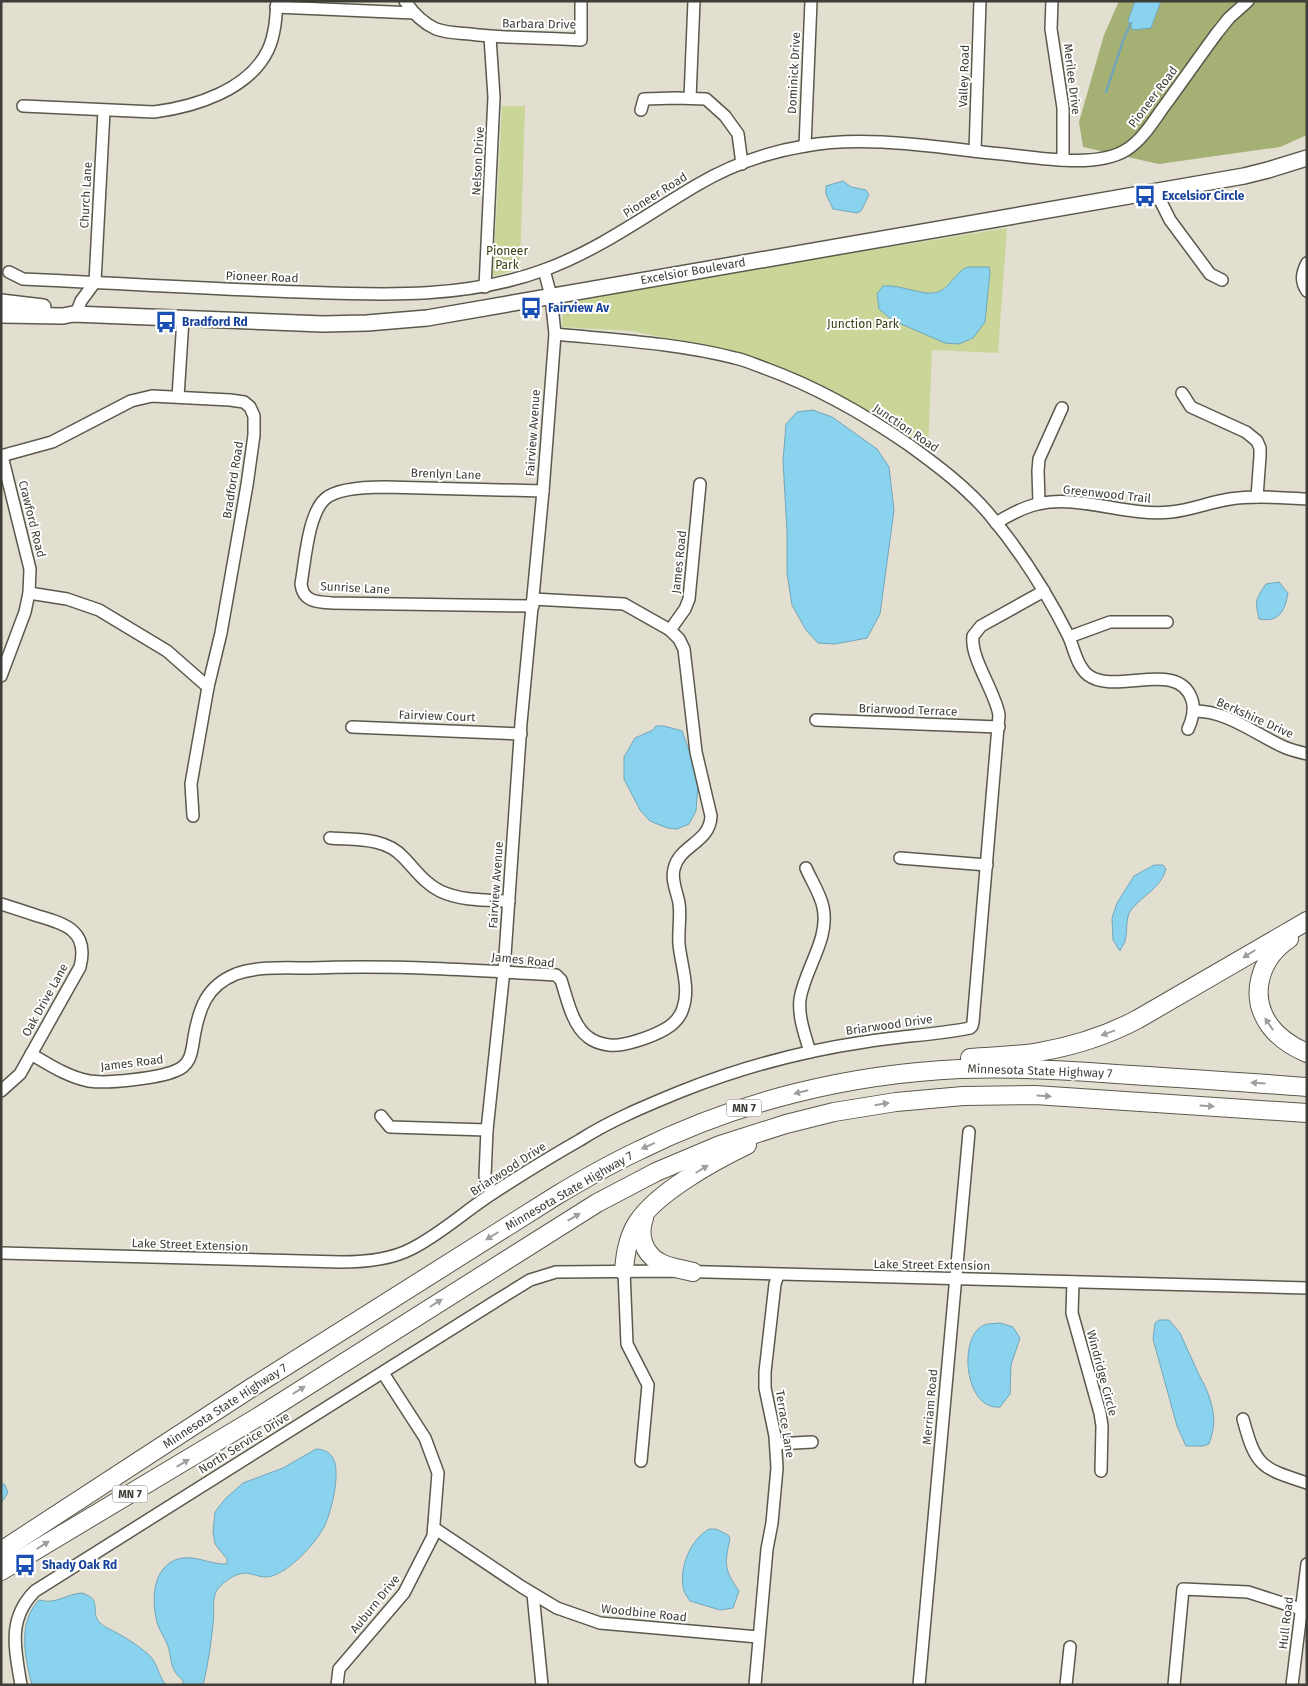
<svg xmlns="http://www.w3.org/2000/svg" width="1308" height="1686" viewBox="0 0 1308 1686" font-family="'Fira Sans',sans-serif">
  <style>
    .green { fill: #c9d698 }
    .forest { fill: #a4b074 }
    .water { fill: #8ad3ef; stroke: #73a6b8 }
    .lines { fill: none; stroke-linecap: round; stroke-linejoin: round }
    .stream { stroke: #73a6b8; stroke-width: 2.5 }
    .minor-casing { stroke: #5b584c; stroke-width: 14 }
    .major-casing { stroke: #5b584c; stroke-width: 18 }
    .highway-casing { stroke: #5b584c; stroke-width: 20 }
    .minor { stroke: #fff; stroke-width: 11 }
    .major { stroke: #fff; stroke-width: 15 }
    .highway { stroke: #fff; stroke-width: 18 }
    .oneway { fill: #9e9e9b }
    .labels { text-anchor: middle; dominant-baseline: central; stroke-width: 4; stroke-linejoin: round; paint-order: stroke }
    .shield { fill: #fff; stroke: #787773; stroke-width: 1 }
    .shield-label { font-size: 11px; font-weight: bold; fill: #3e3d37 }
    .street-label { font-size: 12px; fill: #3e3d37; stroke: #fff }
    .transit-label { font-size: 12px; font-weight: bold; fill: #164399; stroke: #fff; text-anchor: start }
    .park-label { font-size: 12px; fill: #394113; stroke: #fff }
  </style>
  <rect width="100%" height="100%" fill="#e2dfd1"/>
  <g class="green">
    <polygon points="502,106 525,106 520,269 493,276"/>
    <polygon points="1007,228 998,353 932,350 928,452 910,439 811,380 724,351 633,331 562,327 563,306 565,303 648,286"/>
  </g>
  <polygon class="forest" points="1119,1 1307,1 1307,135 1280,147 1159,164 1083,147 1079,122 1104,35"/>
  <g class="water">
    <polygon points="1135,1 1161,1 1151,28 1133,30 1128,21"/>
    <polygon points="843,181 851,187 866,190 869,195 861,211 857,213 833,209 826,194 826,186"/>
    <path d="M968,267H989L990,272L985,322L973,338L959,344L945,343L892,320L879,309L877,294L883,286C901,284 924,297 938,292C950,288 956,271 968,267Z"/>
    <polygon points="813,410 832,417 877,449 889,467 894,510 880,614 867,638 835,644 818,643 806,630 792,605 787,573 787,531 783,461 786,424 797,412"/>
    <path d="M1279,582L1288,593C1285,611 1279,623 1259,619C1255,601 1255,600 1266,584Z"/>
    <polygon points="656,726 664,726 682,731 696,770 698,785 696,811 689,824 677,829 667,828 650,821 640,810 624,779 624,757 635,738 653,730"/>
    <path d="M1154,865H1163L1166,869C1161,888 1143,895 1131,910C1125,918 1128,931 1125,941C1124,944 1121,948 1120,951L1113,940L1112,918L1117,903L1134,876Z"/>
    <path d="M1159,1320H1169L1180,1333L1200,1377C1204,1383 1206,1389 1209,1396C1215,1416 1216,1424 1209,1444L1203,1446H1186L1177,1426L1153,1339L1155,1323Z"/>
    <path d="M1000,1323L1013,1327L1020,1338L1011,1365L1010,1394L1000,1407C965,1411 957,1337 984,1325C988,1323 995,1324 1000,1323Z"/>
    <path d="M316,1449C329,1449 336,1458 336,1471C337,1486 331,1513 324,1527C315,1544 291,1570 272,1576C262,1579 255,1574 246,1573C235,1573 223,1582 217,1590C211,1600 215,1613 213,1624C211,1644 208,1665 203,1685H183V1680C170,1671 172,1660 168,1646C165,1638 159,1630 157,1622C152,1602 152,1574 171,1562C190,1551 208,1565 227,1564V1559L215,1544L213,1532L215,1512L225,1499L243,1483L283,1468Z"/>
    <polygon points="1,1482 5,1485 8,1493 1,1503"/>
    <path d="M709,1529H716L728,1535L730,1538C725,1564 723,1568 739,1591L733,1608L720,1610L690,1601C688,1598 685,1594 684,1591C678,1569 690,1540 709,1529Z"/>
    <path d="M82,1593C104,1600 89,1612 100,1623C104,1627 112,1630 117,1633C128,1639 139,1646 149,1655C158,1663 158,1676 166,1685H32C25,1657 17,1623 39,1600C57,1605 65,1594 82,1593Z"/>
  </g>
  <g class="lines">
    <polyline class="stream" points="1106,92 1124,38 1131,23"/>
    <g class="minor-casing">
      <g id="minor">
        <path d="M405,1C413,13 423,23 436,29C447,33 459,33 470,34C507,39 544,37 581,40V1"/>
        <polyline points="1052,1 1051,29 1063,108 1063,160"/>
        <polyline points="276,7 414,13"/>
        <polyline points="690,98 694,1"/>
        <path d="M23,106L154,112C194,107 249,90 268,50C275,35 276,18 277,1"/>
        <polyline points="641,110 644,99 676,98 706,99 725,116 738,134 742,164"/>
        <polyline points="805,146 811,1"/>
        <polyline points="975,151 980,1"/>
        <polyline points="1159,191 1160,200 1170,220 1210,274 1222,280"/>
        <path d="M1307,263C1302,273 1300,281 1307,291"/>
        <path d="M9,272L23,279C116,283 208,289 301,292C383,295 465,299 544,270C599,250 646,215 697,185C729,166 768,152 805,146C864,135 934,147 992,153C1029,156 1094,170 1126,150C1144,139 1155,118 1168,101C1184,79 1200,56 1217,33L1229,18L1248,1"/>
        <polyline points="485,287 494,97 490,37"/>
        <polyline points="76,314 81,301 95,282 104,111"/>
        <path d="M555,334C615,340 676,343 735,358C745,360 756,365 767,369C819,388 864,414 909,445C938,466 966,487 989,514C1021,552 1047,593 1069,637L1110,622H1167"/>
        <polyline points="1182,393 1191,407 1246,432 1257,441 1260,448 1260,456 1257,497"/>
        <polyline points="178,397 183,319"/>
        <polyline points="1,456 52,442 131,401 152,396 230,400 244,402 250,407 254,416 254,435 247,485 221,633 208,687 191,784 193,816"/>
        <polyline points="1039,503 1038,471 1039,459 1062,408"/>
        <path d="M996,523C1009,515 1023,507 1038,504C1079,494 1127,517 1171,512C1191,510 1210,502 1230,499C1256,495 1281,498 1307,499"/>
        <polyline points="29,593 67,599 99,610 167,651 208,687"/>
        <path d="M533,606L332,603C317,602 303,602 301,584C305,562 308,514 325,499C337,488 369,487 385,487L543,491"/>
        <polyline points="670,630 685,609 689,599 700,484"/>
        <path d="M1069,637C1074,649 1077,666 1088,675C1115,696 1179,658 1192,700C1195,709 1192,721 1188,729"/>
        <polyline points="1,676 25,612 29,593 30,569 2,456"/>
        <path d="M1193,711C1226,710 1255,734 1284,747C1291,750 1299,752 1307,754"/>
        <polyline points="816,720 999,727"/>
        <polyline points="352,727 521,734"/>
        <path d="M330,838C355,840 385,837 403,857C415,869 424,883 440,891C461,901 486,900 509,901"/>
        <polyline points="900,858 987,865"/>
        <path d="M806,868C811,880 820,893 823,907C830,939 805,968 800,999C798,1017 805,1035 810,1052"/>
        <path d="M1,904C14,908 26,912 38,916C67,924 89,932 80,967L20,1074L1,1091"/>
        <path d="M31,1054C50,1065 68,1077 89,1081C107,1084 159,1078 175,1071C181,1069 186,1065 189,1059C192,1053 193,1044 194,1037C199,1009 206,986 236,974C258,966 287,968 311,968C393,965 475,970 556,975L561,980C567,998 572,1025 588,1037C594,1042 602,1044 609,1045C624,1047 654,1036 667,1028C674,1024 681,1016 683,1008C690,988 681,965 679,944C678,931 681,916 679,903C677,892 671,880 674,869C679,845 710,843 711,816L696,752L684,649L679,639L670,630L624,604L533,599"/>
        <polyline points="381,1116 390,1127 487,1130"/>
        <polyline points="491,1194 485,1176 487,1130 504,970 521,723 543,491 555,334 551,296 544,270"/>
        <path d="M1,1253L341,1262C365,1262 390,1260 411,1249C441,1234 465,1211 493,1193C521,1175 550,1157 580,1140C611,1120 648,1105 682,1091C740,1068 803,1051 864,1042C899,1036 935,1035 970,1028L972,1026L973,1022L999,715C995,691 970,658 973,636L981,626L1044,591"/>
        <polyline points="624,1271 627,1344 648,1385 641,1461"/>
        <polyline points="1073,1282 1072,1313 1100,1413 1102,1426 1101,1471"/>
        <path d="M1243,1419C1256,1467 1261,1468 1307,1483"/>
        <polyline points="776,1444 812,1442"/>
        <polyline points="434,1528 522,1587 557,1608 600,1623 758,1637"/>
        <polyline points="533,1594 542,1685"/>
        <path d="M21,1685C15,1649 7,1619 35,1591L496,1301L530,1280L556,1272L671,1271L1307,1288"/>
        <polyline points="337,1685 339,1669 404,1593 433,1536 438,1473 425,1438 383,1373"/>
        <polyline points="755,1685 767,1549 772,1523 777,1468 775,1436 765,1388 765,1372 775,1284 778,1275"/>
        <polyline points="919,1685 969,1132"/>
        <polyline points="1066,1685 1070,1647"/>
        <polyline points="1174,1685 1183,1589 1248,1592 1307,1611"/>
        <polyline points="1292,1685 1307,1564"/>
      </g>
    </g>
    <g class="major-casing">
      <g id="major">
        <polyline points="1,302 43,307"/>
        <polyline points="1,315 63,316 73,314 323,324 367,323 427,318 1244,176 1268,170 1307,158"/>
      </g>
    </g>
    <g class="highway-casing">
      <g id="highway">
        <path d="M1289,939C1260,958 1248,996 1270,1026C1279,1038 1293,1047 1307,1053"/>
        <path d="M970,1058C993,1056 1017,1056 1039,1052C1074,1046 1108,1035 1138,1019L1307,921"/>
        <path d="M644,1218C638,1234 643,1253 659,1262C669,1268 682,1269 693,1272"/>
        <path d="M624,1271C625,1255 628,1237 637,1223C657,1192 714,1161 747,1145"/>
        <path d="M1,1551L251,1388L554,1197C582,1180 610,1164 640,1150C738,1101 850,1074 960,1069C1012,1067 1064,1070 1116,1074C1179,1078 1243,1082 1307,1087"/>
        <polyline points="1,1571 258,1417 597,1203 656,1172 720,1145 786,1124 834,1112 896,1102 963,1096 1035,1095 1307,1113"/>
      </g>
    </g>
    <use href="#minor" class="minor"/>
    <use href="#major" class="major"/>
    <use href="#highway" class="highway"/>
  </g>
  <defs><path id="oneway-solid" d="M-6-.8H1V-3.2L6.5 0L1 3.2V.8H-6Z" transform="scale(1.25)"/></defs>
  <g class="oneway">
    <use href="#oneway-solid" transform="translate(1249 954) rotate(148)"/>
    <use href="#oneway-solid" transform="translate(1269 1024) rotate(-124)"/>
    <use href="#oneway-solid" transform="translate(1108 1033) rotate(160)"/>
    <use href="#oneway-solid" transform="translate(1258 1083) rotate(-176)"/>
    <use href="#oneway-solid" transform="translate(801 1092) rotate(166)"/>
    <use href="#oneway-solid" transform="translate(1044 1096) rotate(3)"/>
    <use href="#oneway-solid" transform="translate(882 1104) rotate(-9)"/>
    <use href="#oneway-solid" transform="translate(1207 1106) rotate(4)"/>
    <use href="#oneway-solid" transform="translate(648 1146) rotate(156)"/>
    <use href="#oneway-solid" transform="translate(702 1169) rotate(-32)"/>
    <use href="#oneway-solid" transform="translate(574 1217) rotate(-31)"/>
    <use href="#oneway-solid" transform="translate(492 1236) rotate(148)"/>
    <use href="#oneway-solid" transform="translate(436 1303) rotate(-32)"/>
    <use href="#oneway-solid" transform="translate(299 1390) rotate(-32)"/>
    <use href="#oneway-solid" transform="translate(183 1463) rotate(-31)"/>
    <use href="#oneway-solid" transform="translate(43 1545) rotate(-32)"/>
  </g>
  <defs>
    <g id="bus-bare" transform="scale(1.725)"><path d="M-5-6H5V4H4V6H2V4H-2V6H-4V4H-5ZM-3.5-4V0h7V-4ZM-3.5 1.2v1.5H-2V1.2ZM2 1.2v1.5H3.5V1.2Z" fill="#1a4fb4" stroke="#fff" stroke-width="2.5" paint-order="stroke"/></g>
  </defs>
  <g fill-rule="evenodd">
    <use href="#bus-bare" x="1145" y="196"/>
    <use href="#bus-bare" x="531" y="308"/>
    <use href="#bus-bare" x="166" y="322"/>
    <use href="#bus-bare" x="25" y="1565"/>
  </g>
  <g class="labels">
    <g class="shield">
      <rect x="726.5" y="1099.5" width="35" height="17" rx="4"/>
      <rect x="112.5" y="1485.5" width="35" height="17" rx="4"/>
    </g>
    <g class="shield-label">
      <text x="744" y="1108">MN 7</text>
      <text x="130" y="1494">MN 7</text>
    </g>
    <g class="street-label">
      <text transform="translate(539 24) rotate(1)">Barbara Drive</text>
      <text transform="translate(794 73) rotate(-87)">Dominick Drive</text>
      <text transform="translate(964 76) rotate(-88)">Valley Road</text>
      <text transform="translate(1072 79) rotate(83)">Merilee Drive</text>
      <text transform="translate(1153 97) rotate(-53)">Pioneer Road</text>
      <text transform="translate(478 161) rotate(-87)">Nelson Drive</text>
      <text transform="translate(86 195) rotate(-87)">Church Lane</text>
      <text transform="translate(655 195) rotate(-32)">Pioneer Road</text>
      <text transform="translate(693 271) rotate(-10)">Excelsior Boulevard</text>
      <text transform="translate(262 277) rotate(2)">Pioneer Road</text>
      <text transform="translate(906 428) rotate(34)">Junction Road</text>
      <text transform="translate(533 433) rotate(-86)">Fairview Avenue</text>
      <text transform="translate(446 474) rotate(2)">Brenlyn Lane</text>
      <text transform="translate(233 480) rotate(-81)">Bradford Road</text>
      <text transform="translate(1107 494) rotate(6)">Greenwood Trail</text>
      <text transform="translate(32 519) rotate(76)">Crawford Road</text>
      <text transform="translate(679 562) rotate(-84)">James Road</text>
      <text transform="translate(355 588) rotate(3)">Sunrise Lane</text>
      <text transform="translate(908 710) rotate(2)">Briarwood Terrace</text>
      <text transform="translate(437 716) rotate(2)">Fairview Court</text>
      <text transform="translate(1255 718) rotate(24)">Berkshire Drive</text>
      <text transform="translate(496 885) rotate(-86)">Fairview Avenue</text>
      <text transform="translate(523 960) rotate(6)">James Road</text>
      <text transform="translate(45 1000) rotate(-61)">Oak Drive Lane</text>
      <text transform="translate(889 1025) rotate(-8)">Briarwood Drive</text>
      <text transform="translate(132 1063) rotate(-7)">James Road</text>
      <text transform="translate(1040 1071) rotate(2)">Minnesota State Highway 7</text>
      <text transform="translate(508 1169) rotate(-33)">Briarwood Drive</text>
      <text transform="translate(569 1191) rotate(-30)">Minnesota State Highway 7</text>
      <text transform="translate(190 1245) rotate(2)">Lake Street Extension</text>
      <text transform="translate(932 1265) rotate(1)">Lake Street Extension</text>
      <text transform="translate(1102 1373) rotate(75)">Windridge Circle</text>
      <text transform="translate(225 1406) rotate(-33)">Minnesota State Highway 7</text>
      <text transform="translate(930 1407) rotate(-85)">Merriam Road</text>
      <text transform="translate(785 1424) rotate(81)">Terrace Lane</text>
      <text transform="translate(244 1443) rotate(-32)">North Service Drive</text>
      <text transform="translate(375 1604) rotate(-51)">Auburn Drive</text>
      <text transform="translate(644 1613) rotate(6)">Woodbine Road</text>
      <text transform="translate(1286 1623) rotate(-83)">Hull Road</text>
    </g>
    <g class="transit-label">
      <text x="1162" y="196">Excelsior Circle</text>
      <text x="548" y="308">Fairview Av</text>
      <text x="182" y="322">Bradford Rd</text>
      <text x="42" y="1565">Shady Oak Rd</text>
    </g>
    <g class="park-label">
      <text x="507" y="251">Pioneer<tspan x="507" dy="14">Park</tspan></text>
      <text x="863" y="324">Junction Park</text>
    </g>
  </g>
  <rect width="1308" height="1686" fill="none" stroke="#3e3d37" stroke-width="5"/>
</svg>
